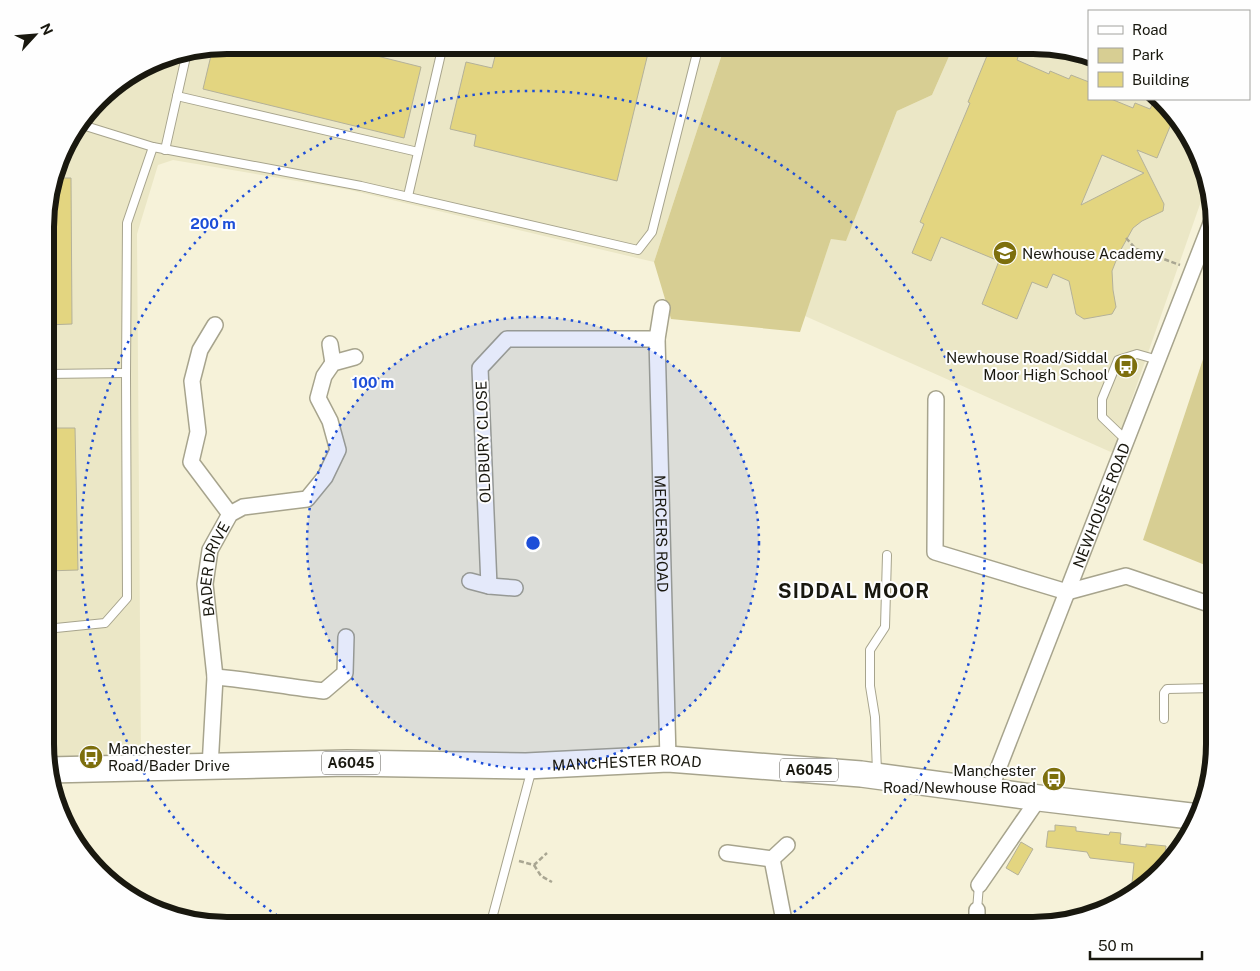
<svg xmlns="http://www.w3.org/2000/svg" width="1260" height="971" viewBox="0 0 1260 971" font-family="'Public Sans',sans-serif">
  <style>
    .built { fill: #ebe7c6 }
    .green { fill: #d7ce93 }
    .building { fill: #e3d580; stroke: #b4b199; fill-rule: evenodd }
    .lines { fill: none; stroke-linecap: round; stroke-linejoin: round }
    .lane-casing { stroke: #a7a48d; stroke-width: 10 }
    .street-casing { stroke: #a7a48d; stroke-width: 18 }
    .primary-casing { stroke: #a7a48d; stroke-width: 28 }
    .path { stroke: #a9a692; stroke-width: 2.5; stroke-dasharray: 5 2.5; stroke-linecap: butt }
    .lane { stroke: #fff; stroke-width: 8 }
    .street { stroke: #fff; stroke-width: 15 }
    .primary { stroke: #fff; stroke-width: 25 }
    .ring { fill: none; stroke: #1d4ed8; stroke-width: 2.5; stroke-dasharray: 2.5 5 }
    .labels { text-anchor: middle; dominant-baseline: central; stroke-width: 4; stroke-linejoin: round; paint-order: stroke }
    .shield { fill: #fefefe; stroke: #5e5d57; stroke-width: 1 }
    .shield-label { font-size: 14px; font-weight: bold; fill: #19180f }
    .poi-label { font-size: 15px; fill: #19180f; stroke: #fefefe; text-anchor: start }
    .street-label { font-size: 15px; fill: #19180f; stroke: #fefefe }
    .district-label { font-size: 20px; font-weight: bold; letter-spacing: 1px; fill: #19180f; stroke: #fefefe }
    .rim { fill: none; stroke: #19180f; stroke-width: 6 }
    .centre { fill: #1d4ed8; stroke: #fefefe; stroke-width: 2.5 }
    .ring-label { font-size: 15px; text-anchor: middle; font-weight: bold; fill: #1d4ed8; stroke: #fefefe; stroke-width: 4; stroke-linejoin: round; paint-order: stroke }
  </style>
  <rect width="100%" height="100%" fill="#f6f2d9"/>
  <g class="built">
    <polygon points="226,45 725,45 654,262 350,190 173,160 158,165 137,234 141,758 46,760 47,202 69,136 107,90 168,55"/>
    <polygon points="954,45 1045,45 1089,55 1089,99 1160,99 1196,146 1206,187 1113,453 805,316 831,239 846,240 897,111 932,95"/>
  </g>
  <g class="green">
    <polygon points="725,45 954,45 932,95 897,111 846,241 831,239 800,332 671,319 654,262"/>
    <polygon points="1215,323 1215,569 1143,540"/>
  </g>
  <g class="building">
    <polygon points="350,45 349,49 421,67 404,138 203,89 213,47 226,45"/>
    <polygon points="498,45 650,45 617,181 474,146 476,135 450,129 466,62 492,68"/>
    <path d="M991,46L1018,57L1017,60L1049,74L1050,71L1069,79L1071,75L1089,82V99H1111L1133,108L1135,103L1150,109L1155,99H1160L1174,117L1157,158L1137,150L1164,204L1163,211L1142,221L1133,228L1119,253L1112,271L1113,290L1116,307L1112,314L1084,319L1076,314L1069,281L1053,274L1047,288L1032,282L1017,319L982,304L999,261L941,237L931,261L912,253L924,224L920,222L970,103L968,102ZM1102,155L1144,173L1081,205Z"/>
    <polygon points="55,178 71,178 72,324 46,325 47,202"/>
    <polygon points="46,428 75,428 78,570 46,571"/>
    <polygon points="1055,825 1076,827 1076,831 1109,835 1110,832 1121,833 1120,844 1146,847 1146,844 1166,846 1163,869 1156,875 1145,873 1144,884 1132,883 1134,863 1090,858 1087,852 1046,847 1048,831 1055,831"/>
    <polygon points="1021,842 1033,849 1018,875 1006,868"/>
  </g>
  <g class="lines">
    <g class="lane-casing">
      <g id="lane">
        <polyline points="177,96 418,152"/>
        <polyline points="79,124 153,147 361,186 638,250 652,232 699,45"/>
        <polyline points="165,150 187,52"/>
        <polyline points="408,196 443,45"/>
        <polyline points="46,374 126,373"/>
        <polyline points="1126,440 1102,417 1102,399 1118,360 1137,354 1158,360"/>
        <polyline points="46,629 105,623 127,598 126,375 127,223 153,147"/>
        <polyline points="1164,719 1164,693 1167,689 1215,688"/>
        <polyline points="877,772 875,717 870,686 870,650 885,627 887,555"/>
        <polyline points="977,910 979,885"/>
        <polyline points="490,926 530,776 530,770"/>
      </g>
    </g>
    <g class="street-casing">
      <g id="street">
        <path id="s1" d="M662,308L657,339L668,759"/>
        <polyline points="215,325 200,350 192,381 198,432 191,462 230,514"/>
        <polyline points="330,344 333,363"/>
        <polyline points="936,399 935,552 1067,592 1126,576 1215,606"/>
        <polyline points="470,581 489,586 515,588"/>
        <polyline points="489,586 480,368 507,339 657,339"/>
        <path d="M215,677C252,680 287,687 324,691L345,673L346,637"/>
        <path id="s2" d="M210,767L215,677L205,584L210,550L230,514L243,507L307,499L325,477L338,450L330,421L318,398L324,376L333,363L355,357"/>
        <path id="s3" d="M989,792L1213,218"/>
        <polyline points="727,853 772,859 787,845"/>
        <polyline points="772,859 785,926"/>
        <polyline points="979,885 1039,798"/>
        <polyline points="977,910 977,926"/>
      </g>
    </g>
    <g class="primary-casing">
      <g id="primary">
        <path id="s4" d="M49,770L347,763L526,766L668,759L861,774L1039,798L1199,817"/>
      </g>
    </g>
    <g class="path">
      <polyline points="1126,238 1136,249 1180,265"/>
      <polyline points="519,861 534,865 547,853"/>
      <polyline points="534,865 541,876 552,882"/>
    </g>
    <use href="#lane" class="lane"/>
    <use href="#street" class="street"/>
    <use href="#primary" class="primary"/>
  </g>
  <circle cx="533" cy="543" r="226" fill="#1d4ed8" fill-opacity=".12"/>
  <g class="ring">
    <circle cx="533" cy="543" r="226"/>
    <path d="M290 924A452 452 0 1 1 776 924"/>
  </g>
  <defs>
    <g id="school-disc" transform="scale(1.25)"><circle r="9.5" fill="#7d6f0d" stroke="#fefefe"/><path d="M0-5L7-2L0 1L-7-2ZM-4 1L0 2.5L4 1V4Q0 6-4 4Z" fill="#fff"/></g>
    <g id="bus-disc" transform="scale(1.25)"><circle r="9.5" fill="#7d6f0d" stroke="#fefefe"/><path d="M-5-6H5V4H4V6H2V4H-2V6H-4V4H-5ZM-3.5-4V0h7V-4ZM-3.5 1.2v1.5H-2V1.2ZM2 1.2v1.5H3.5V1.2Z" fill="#fff"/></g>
  </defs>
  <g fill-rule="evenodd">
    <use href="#school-disc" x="1005" y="253"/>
    <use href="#bus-disc" x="1126" y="366"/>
    <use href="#bus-disc" x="91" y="757"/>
    <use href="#bus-disc" x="1054" y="779"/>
  </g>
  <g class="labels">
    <g class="shield">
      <rect x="322" y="751.5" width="58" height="23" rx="4"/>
      <rect x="780" y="758.5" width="58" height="23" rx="4"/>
    </g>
    <g class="shield-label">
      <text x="351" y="763">A6045</text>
      <text x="809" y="770">A6045</text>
    </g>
    <g class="poi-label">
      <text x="1022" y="253">Newhouse Academy</text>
      <text x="1108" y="357" text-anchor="end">Newhouse Road/Siddal<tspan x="1108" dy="17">Moor High School</tspan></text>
      <text x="108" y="748">Manchester<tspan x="108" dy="17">Road/Bader Drive</tspan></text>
      <text x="1036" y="770" text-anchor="end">Manchester<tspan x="1036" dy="17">Road/Newhouse Road</tspan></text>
    </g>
    <g class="street-label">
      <text transform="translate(483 442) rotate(-92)">OLDBURY CLOSE</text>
      <text stroke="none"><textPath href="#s3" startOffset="308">NEWHOUSE ROAD</textPath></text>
      <text stroke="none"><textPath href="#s1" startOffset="226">MERCERS ROAD</textPath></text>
      <text stroke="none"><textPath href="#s2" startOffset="200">BADER DRIVE</textPath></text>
      <text stroke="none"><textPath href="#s4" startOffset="578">MANCHESTER ROAD</textPath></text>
    </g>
    <g class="district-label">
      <text x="854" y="591">SIDDAL MOOR</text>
    </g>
  </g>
  <path d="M0 0H1260V971H0ZM227 54H1033A173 173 0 0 1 1206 227V744A173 173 0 0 1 1033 917H227A173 173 0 0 1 54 744V227A173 173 0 0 1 227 54Z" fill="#fefefe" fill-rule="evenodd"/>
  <path class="rim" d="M227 54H1033A173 173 0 0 1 1206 227V744A173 173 0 0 1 1033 917H227A173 173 0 0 1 54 744V227A173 173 0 0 1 227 54Z"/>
  <circle cx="533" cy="543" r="8" class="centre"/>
  <g class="ring-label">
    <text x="213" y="229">200 m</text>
    <text x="373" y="388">100 m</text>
  </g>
  <rect x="1088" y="10" width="162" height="90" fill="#fefefe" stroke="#a2a29e"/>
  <rect x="1098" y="26" width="25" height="8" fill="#ffffff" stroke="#a2a29e"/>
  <text x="1132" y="35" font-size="15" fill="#19180f">Road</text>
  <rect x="1098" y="48" width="25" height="15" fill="#d7ce93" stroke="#a2a29e"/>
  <text x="1132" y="60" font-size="15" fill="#19180f">Park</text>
  <rect x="1098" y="72" width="25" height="15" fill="#e3d580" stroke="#a2a29e"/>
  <text x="1132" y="85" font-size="15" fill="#19180f">Building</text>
  <g transform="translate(35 35) rotate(64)" stroke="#fefefe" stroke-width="4" paint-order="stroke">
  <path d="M0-4L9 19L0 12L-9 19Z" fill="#19180f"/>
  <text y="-8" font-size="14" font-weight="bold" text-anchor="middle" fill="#19180f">N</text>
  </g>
  <path d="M1090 951v8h112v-8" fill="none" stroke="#19180f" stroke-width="2.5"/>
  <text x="1098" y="951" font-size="15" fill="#19180f" stroke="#fefefe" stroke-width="4" paint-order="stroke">50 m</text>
</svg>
